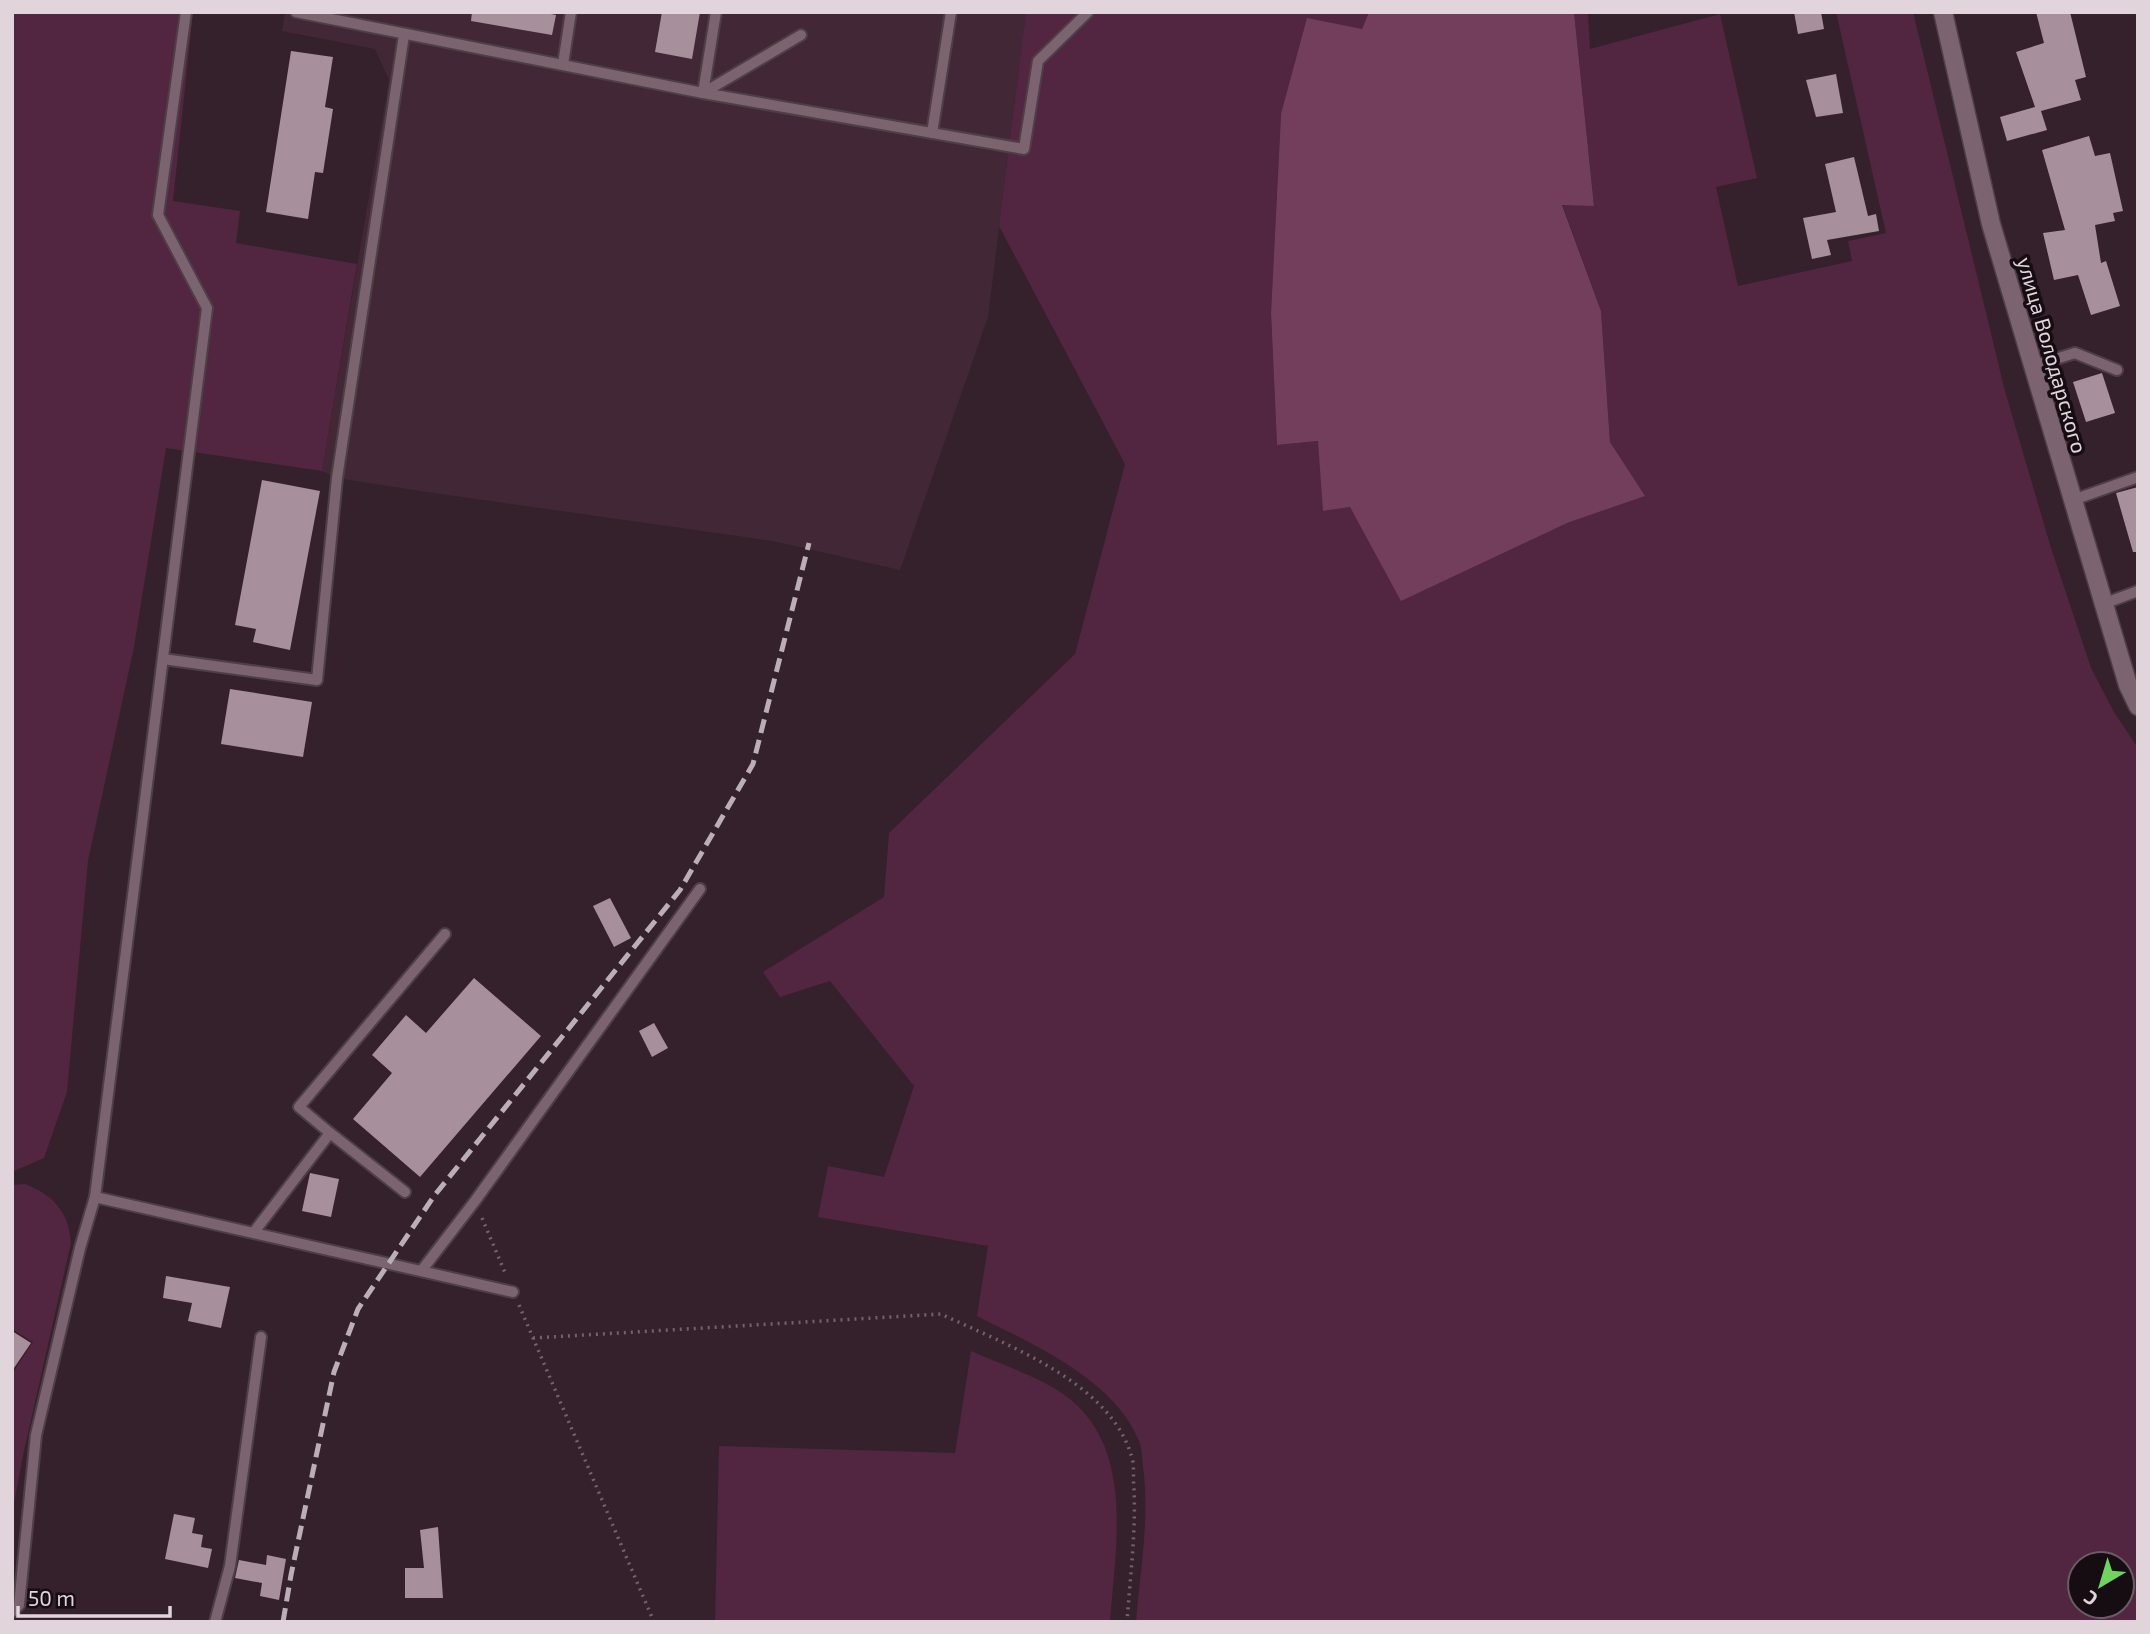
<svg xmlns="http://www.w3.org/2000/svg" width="2150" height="1634" viewBox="0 0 2150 1634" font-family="'Exo 2',sans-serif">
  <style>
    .built { fill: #422836 }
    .green { fill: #522540; fill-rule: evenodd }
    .forest { fill: #723e5c }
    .building { fill: #a88f9c }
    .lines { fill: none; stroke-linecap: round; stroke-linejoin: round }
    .lane-casing { stroke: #4e3f47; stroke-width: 14 }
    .street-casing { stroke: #4e3f47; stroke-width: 21 }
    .path { stroke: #73626b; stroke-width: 3.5; stroke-dasharray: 2 5; stroke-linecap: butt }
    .lane { stroke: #7b6470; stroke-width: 10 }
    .street { stroke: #7b6470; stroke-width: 18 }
    .rail { stroke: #bcaeb5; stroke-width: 5; stroke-dasharray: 14 7; stroke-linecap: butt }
    .labels { text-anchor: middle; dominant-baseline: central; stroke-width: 7; stroke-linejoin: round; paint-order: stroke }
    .street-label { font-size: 21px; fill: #e1d4da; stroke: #160d12 }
  </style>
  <rect width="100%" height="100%" fill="#34212b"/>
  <polygon class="built" points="285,12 1026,12 988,317 900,570 773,541 420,491 337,478 322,471 389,80 375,49 282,31"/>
  <g class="green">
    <polygon points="12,12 193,12 173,201 240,211 236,243 357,264 322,471 166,448 134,647 88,861 67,1092 44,1158 12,1172"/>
    <path d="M1026,12H1369L1362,29L1281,114L1271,313L1277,445L1319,441L1324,511L1349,507L1567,523L1644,496L1610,442L1601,311L1562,204L1594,205L1574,12H1588L1590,49L1720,14L1757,178L1716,187L1738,286L1852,261L1848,241L1886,233L1836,12H1913L2005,391L2051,548L2091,668L2114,712L2138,748V1622H1136C1140,1571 1150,1518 1143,1467C1142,1459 1142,1448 1139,1441C1114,1379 1032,1344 977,1316L988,1246L818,1217L828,1166L884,1177L914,1086L830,981L780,997L763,972L884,897L889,833L1075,654L1125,464L999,226ZM2080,1564H2122V1606H2080Z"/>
    <path d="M25,1184C54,1195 69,1213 71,1243L24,1451L12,1513V1374L33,1342L12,1329V1185Z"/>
    <path d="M971,1351C998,1363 1028,1373 1054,1388C1137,1437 1116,1540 1110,1622H715L719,1446L955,1453Z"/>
  </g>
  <polygon class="forest" points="1369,12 1574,12 1594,206 1562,205 1601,311 1610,442 1645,496 1567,523 1401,601 1350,507 1323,511 1318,441 1277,445 1271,313 1281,114 1307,18 1362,29"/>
  <g class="building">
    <polygon points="472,12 541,12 556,15 552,35 471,21"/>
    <polygon points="662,12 700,12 692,59 655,52"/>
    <polygon points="1794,12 1821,12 1824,29 1798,34"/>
    <polygon points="2036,12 2070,12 2086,77 2075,80 2081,100 2041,111 2047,130 2007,141 2000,117 2035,107 2016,52 2044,43"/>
    <polygon points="291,51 333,57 325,107 333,109 323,173 315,172 308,219 266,212"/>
    <polygon points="1836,74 1843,113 1816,117 1806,80"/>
    <polygon points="2089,136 2095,156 2110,153 2123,211 2113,213 2115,221 2095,225 2101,263 2106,261 2120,306 2091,315 2078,275 2054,280 2043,233 2065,230 2042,150"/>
    <polygon points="1854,157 1868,216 1876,214 1879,231 1827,240 1831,255 1812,259 1803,218 1836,212 1825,164"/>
    <polygon points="2102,373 2115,413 2086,422 2073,382"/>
    <polygon points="262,480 320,491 290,650 253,642 256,629 235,625"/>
    <polygon points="2138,487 2138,552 2133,552 2116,493"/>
    <polygon points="230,689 312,702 303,757 221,744"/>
    <polygon points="610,898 631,938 614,947 593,906"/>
    <polygon points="474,978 541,1036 420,1177 353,1119 392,1073 372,1055 406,1015 426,1033"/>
    <polygon points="654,1023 668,1048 652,1057 639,1031"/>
    <polygon points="310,1173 339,1179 331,1217 302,1211"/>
    <polygon points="166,1276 230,1287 221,1328 188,1321 192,1303 163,1298"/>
    <polygon points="12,1331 31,1343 12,1371"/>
    <polygon points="174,1514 195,1518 192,1533 203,1535 201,1547 212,1549 208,1568 165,1559"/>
    <polygon points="438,1527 443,1598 405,1598 405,1568 424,1568 420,1530"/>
    <polygon points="267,1555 286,1559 279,1600 260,1596 262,1583 235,1578 239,1560 266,1565"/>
  </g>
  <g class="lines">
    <g class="lane-casing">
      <g id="lane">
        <polyline points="296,12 703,93 716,12"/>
        <polyline points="563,64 571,12"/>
        <polyline points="703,93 1024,149 1038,61 1088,12"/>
        <polyline points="703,93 801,35"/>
        <polyline points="932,133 951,12"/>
        <polyline points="2033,366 2075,353 2117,370"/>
        <polyline points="2073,500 2138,477"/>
        <polyline points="2103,604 2138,591"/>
        <polyline points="163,659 317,680 337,478 404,35"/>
        <polyline points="330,1133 299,1107 445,934"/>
        <polyline points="95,1197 207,308 158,215 186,12"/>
        <polyline points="254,1232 330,1133 405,1192"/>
        <polyline points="422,1270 475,1201 700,889"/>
        <polyline points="12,1612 19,1605 36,1435 80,1248 95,1197 513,1292"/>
        <polyline points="215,1622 230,1566 261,1337"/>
      </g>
    </g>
    <g class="street-casing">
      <polyline id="street" points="1943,12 1991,224 2128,685 2138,706"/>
    </g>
    <g class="path">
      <polyline points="482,1218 506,1275"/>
      <polyline points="519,1305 654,1622"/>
      <path d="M533,1338L941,1314C1006,1345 1115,1383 1133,1462C1134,1471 1133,1480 1134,1489C1136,1533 1130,1578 1127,1622"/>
    </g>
    <use href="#lane" class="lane"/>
    <use href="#street" class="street"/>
    <polyline class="rail" points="283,1622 291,1575 334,1372 358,1309 434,1196 680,890 753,764 809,543"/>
  </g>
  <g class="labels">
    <g class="street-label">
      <text transform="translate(2053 355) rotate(74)">улица Володарского</text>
    </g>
  </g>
  <rect width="2150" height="1634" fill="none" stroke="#e1d4da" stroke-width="28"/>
  <g transform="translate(2101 1585) rotate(218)"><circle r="33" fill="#160d12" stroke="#675d62" stroke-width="2"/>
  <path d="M0-5L12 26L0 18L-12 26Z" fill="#6fd360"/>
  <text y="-10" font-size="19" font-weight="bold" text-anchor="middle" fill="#e1d4da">С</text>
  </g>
  <path d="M18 1606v10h152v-10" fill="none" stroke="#e1d4da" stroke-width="3.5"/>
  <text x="28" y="1606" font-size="21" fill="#e1d4da" stroke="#160d12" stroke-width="5" paint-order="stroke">50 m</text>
</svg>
